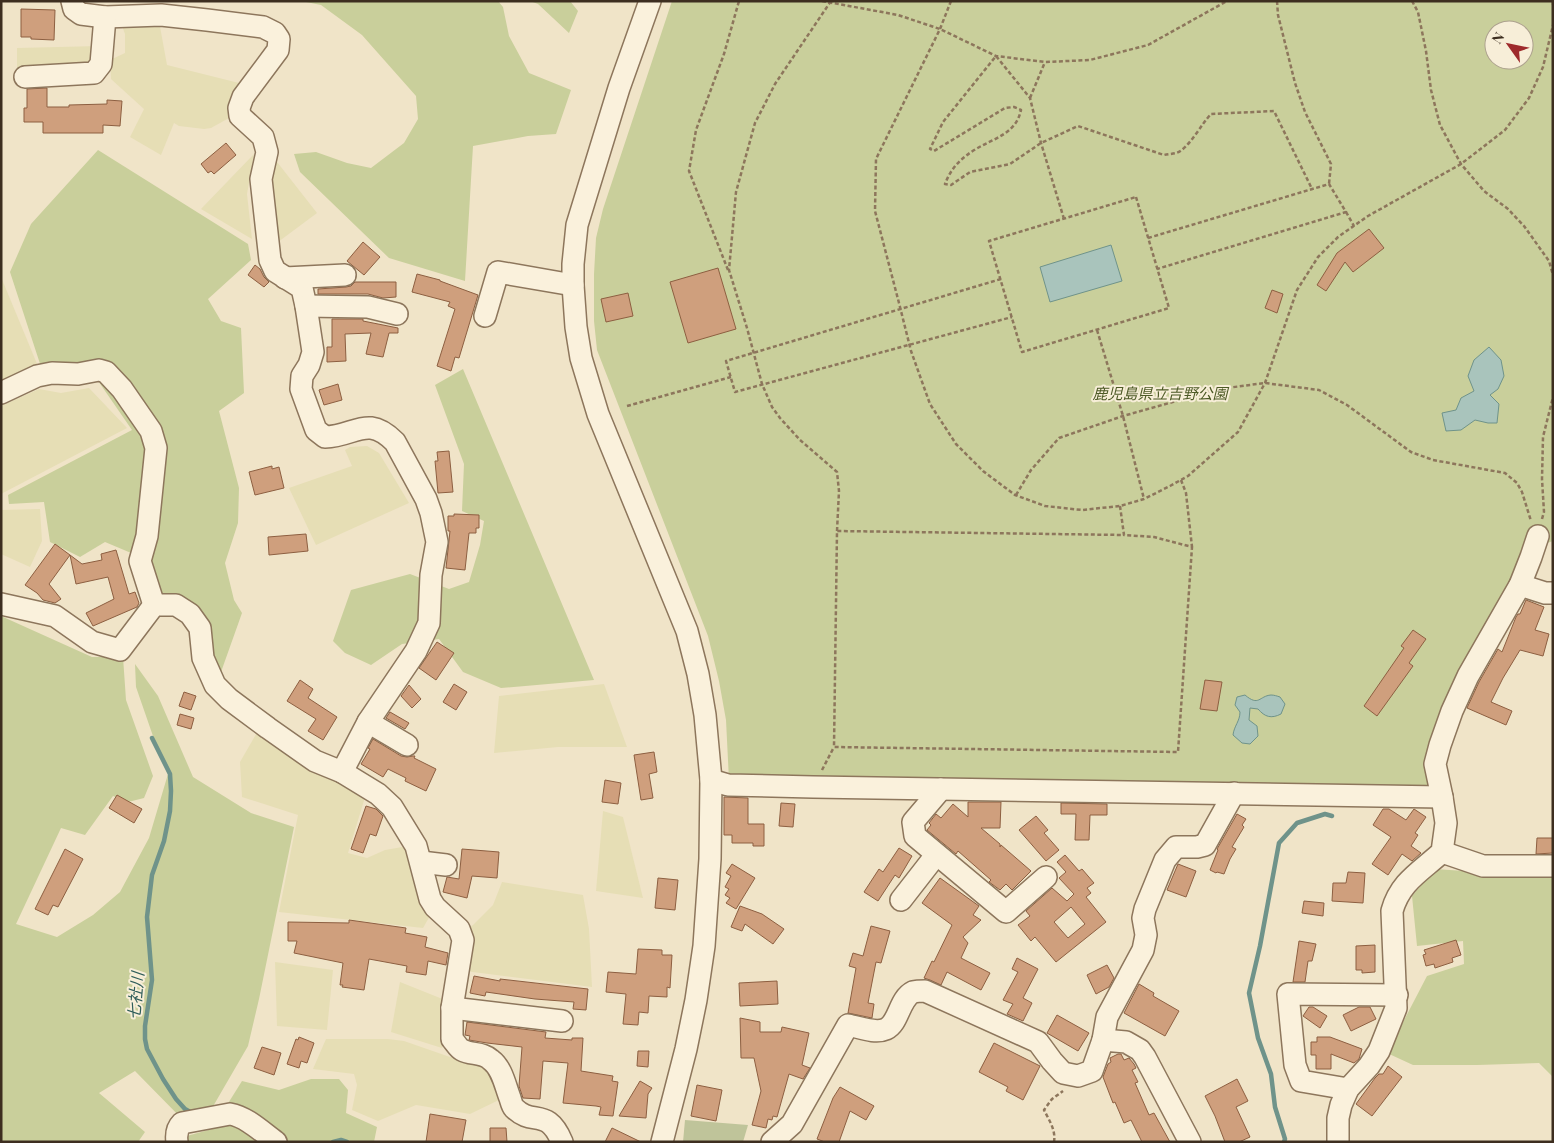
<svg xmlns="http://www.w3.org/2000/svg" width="1554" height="1143" viewBox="0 0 1554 1143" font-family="'Playfair Display','Noto Sans JP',serif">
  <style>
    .farmland { fill: #e6deb5 }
    .green { fill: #c9cf9b; fill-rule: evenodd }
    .cemetery { fill: #bfc49a }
    .water { fill: #a9c4bc; stroke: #6f938a }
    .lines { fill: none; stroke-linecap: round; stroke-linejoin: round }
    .stream { stroke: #6f938a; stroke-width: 4.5 }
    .building { fill: #cf9f7d; stroke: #8d5f41; fill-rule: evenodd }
    .minor-casing { stroke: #8d765c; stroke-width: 24 }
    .path { stroke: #8d765c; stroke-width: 2.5; stroke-dasharray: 4 2.5; stroke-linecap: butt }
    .minor { stroke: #faf1dc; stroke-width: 21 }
    .labels { text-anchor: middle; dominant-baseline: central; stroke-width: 4; stroke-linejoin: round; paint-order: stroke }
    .park-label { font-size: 15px; font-style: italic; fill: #4d5a26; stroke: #f7eed8 }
    .water-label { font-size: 16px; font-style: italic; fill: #2f5d5a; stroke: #f7eed8 }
  </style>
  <rect width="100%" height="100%" fill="#f0e4c8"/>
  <g class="farmland">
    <polygon points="159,21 167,65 247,85 229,118 211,128 204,129 179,126 174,123 161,155 130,137 144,109 111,79 110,60 125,53 125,34 121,23"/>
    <polygon points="99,46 97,62 17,73 17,48"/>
    <polygon points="270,153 317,213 270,248"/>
    <polygon points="254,154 247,194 252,239 201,209"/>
    <polygon points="1,277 40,371 1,392"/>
    <polygon points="89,388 127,428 1,494 1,406 39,389 61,393"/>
    <polygon points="367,446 379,453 409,503 316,545 289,488 352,466 345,450 350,447"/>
    <polygon points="40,509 42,541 30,567 1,554 1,510"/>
    <polygon points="604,684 627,747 558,747 494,753 499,696"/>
    <polygon points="259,729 366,794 348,853 367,858 385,850 408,846 431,914 423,928 279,912 298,815 242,797 240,762"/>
    <polygon points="603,811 623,817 643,898 596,891"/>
    <polygon points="502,882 583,895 589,929 592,987 465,971 464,931 473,925 493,905"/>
    <polygon points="275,962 333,970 327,1030 277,1026"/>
    <polygon points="400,982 445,1000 442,1048 391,1032"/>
    <polygon points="326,1039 388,1039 404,1041 450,1057 461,1056 491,1067 501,1099 470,1114 416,1105 378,1121 352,1110 357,1085 354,1074 313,1069"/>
  </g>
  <g class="green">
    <polygon points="301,1 498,1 503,7 509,36 529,73 571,90 556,134 528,136 473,146 465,281 389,258 300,172 294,154 316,152 347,163 371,168 404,143 418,119 416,96 362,35 321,5"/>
    <polygon points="530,1 570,1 578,11 569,33 538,4"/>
    <path d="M672,1H1553V541L1529,549L1473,659L1436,789L729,780L726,720L719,681L708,636L597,350L594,321V274L596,238L603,209ZM1494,30H1524V60H1494Z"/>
    <polygon points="98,150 248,244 251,260 208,299 221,321 241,328 244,393 219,411 239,488 238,523 225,563 234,600 242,613 221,672 214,669 206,633 160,597 143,558 105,542 80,557 50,542 44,502 9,504 8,495 132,430 94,375 44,376 10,272 31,224"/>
    <polygon points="463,369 594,680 501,688 463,672 439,639 402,644 371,665 345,653 333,641 351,590 410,574 449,589 469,582 480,545 484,521 462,511 464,464 435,385"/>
    <polygon points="1,616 92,657 123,657 126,700 153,776 144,798 128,802 113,796 85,835 61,828 16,924 57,937 93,915 120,892 149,838 168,774 154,739 136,687 135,664 158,696 193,777 251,813 294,827 259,999 248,1046 208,1115 185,1122 135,1071 99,1093 145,1132 138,1142 1,1142"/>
    <polygon points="1435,869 1493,873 1553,869 1553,1077 1539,1063 1477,1065 1413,1065 1387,1053 1427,976 1464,964 1463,941 1417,946 1412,896"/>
    <polygon points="311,1079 339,1079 348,1090 346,1113 377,1127 374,1142 176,1142 176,1139 212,1129 242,1081 279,1090"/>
  </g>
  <polygon class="cemetery" points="685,1120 748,1125 743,1142 683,1142"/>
  <g class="water">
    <polygon points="1111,245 1122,281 1050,302 1040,267"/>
    <polygon points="1489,347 1501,360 1504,376 1498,389 1490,395 1499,404 1497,423 1488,423 1475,420 1461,430 1446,431 1442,413 1456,410 1461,398 1474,391 1468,376 1474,360"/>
    <path d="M1245,695C1259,707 1259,696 1271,695C1274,695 1277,696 1280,697L1285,704L1281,714C1271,719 1265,717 1258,709L1250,708L1249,720L1257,726L1258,736L1250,744L1242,743L1233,735C1234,726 1240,721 1240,712L1235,705L1237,697Z"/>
  </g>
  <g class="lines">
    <g class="stream">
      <polyline points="152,738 170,774 171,791 170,811 164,841 152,875 147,917 152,980 145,1026 145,1039 147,1049 163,1079 176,1099 185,1109 192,1113"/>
      <polyline points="333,1142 341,1140 347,1142"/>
      <polyline points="1284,1142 1285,1139 1275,1107 1271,1074 1258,1038 1249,993 1260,946 1279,843 1297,823 1325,814 1332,816"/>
    </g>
  </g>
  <g class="building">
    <polygon points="21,9 55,10 54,40 31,39 31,37 21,37"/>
    <polygon points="47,88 47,107 69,107 69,105 107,104 107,100 122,101 120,126 103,125 103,133 43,133 43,122 24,122 24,108 27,108 27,89"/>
    <polygon points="226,143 236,155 214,174 211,171 208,173 201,164"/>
    <polygon points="1369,229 1384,248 1353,272 1345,262 1326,291 1317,285 1337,253"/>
    <polygon points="363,242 380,257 364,275 347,261"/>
    <polygon points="255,265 260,269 264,277 269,282 264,287 248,275"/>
    <polygon points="718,268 736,329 688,343 670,282"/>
    <polygon points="417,274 440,280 440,281 478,295 459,358 455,357 451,371 437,366 455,309 448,306 450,302 412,292"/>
    <polygon points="355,282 396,282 396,297 383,298 368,294 318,294 318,289 346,287 351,286"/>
    <polygon points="1272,290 1283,294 1277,313 1265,308"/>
    <polygon points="628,293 633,316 606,322 601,299"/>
    <polygon points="332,319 363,319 363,321 398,328 398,333 389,333 383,357 366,354 371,333 345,334 346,361 327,362 327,347 332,347"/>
    <polygon points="338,384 342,400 324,405 319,390"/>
    <polygon points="449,451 453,492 438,493 435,461 438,461 437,452"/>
    <polygon points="272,466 272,469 279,467 284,488 255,495 249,472"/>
    <polygon points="454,514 479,515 479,528 476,528 476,533 469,533 465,570 446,568 450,531 448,531 448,516 454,516"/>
    <polygon points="306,534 308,551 269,555 268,537"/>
    <polygon points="55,544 70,555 49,584 61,599 55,603 43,600 37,593 25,585"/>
    <polygon points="116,550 129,594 135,592 139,603 137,607 93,626 86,613 114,599 108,577 76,584 70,555 82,564 102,560 101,554"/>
    <polygon points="1526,600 1544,607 1535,630 1549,634 1543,656 1520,650 1503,678 1491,702 1512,711 1506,725 1467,708 1479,682 1498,649 1502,652 1516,617 1518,614 1520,614"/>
    <polygon points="1413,630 1426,639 1409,663 1413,666 1377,716 1364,706 1404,648 1401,646"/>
    <polygon points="437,642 454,653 436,680 419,668"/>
    <polygon points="300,680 313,689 308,698 337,717 323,740 308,731 316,719 287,701"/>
    <polygon points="1205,680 1222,682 1217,711 1200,709"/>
    <polygon points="454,684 467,692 456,710 443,702"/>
    <polygon points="409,685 421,699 412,708 401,696"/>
    <polygon points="184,692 196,696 191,710 179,706"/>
    <polygon points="390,712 409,723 405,729 386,718"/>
    <polygon points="180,714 194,718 191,729 177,725"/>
    <polygon points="373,739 401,756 407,757 413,756 415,756 414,758 436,769 426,791 405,781 406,778 388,769 383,777 361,764 370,749 368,748"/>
    <polygon points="654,752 657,772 649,774 653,798 641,800 634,755"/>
    <polygon points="605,780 621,783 618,804 602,802"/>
    <polygon points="117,795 142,809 134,823 109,808"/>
    <polygon points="724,797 748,798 748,824 764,824 764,846 753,846 753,843 732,843 732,835 724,835"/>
    <polygon points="968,802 1001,802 1000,828 981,828 1000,844 1000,847 1001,845 1031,871 1012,890 1006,884 1000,890 989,882 991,880 958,851 956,854 927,830 931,825 929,823 936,814 941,818 953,804 968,817"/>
    <polygon points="781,803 795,804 793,827 779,826"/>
    <polygon points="1061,803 1107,804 1107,815 1090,815 1089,840 1075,840 1076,814 1061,814"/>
    <polygon points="366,806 376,809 383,816 376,836 370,834 363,853 351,849"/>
    <polygon points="1383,809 1389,809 1406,820 1414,809 1426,817 1415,833 1418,835 1411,846 1421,853 1412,861 1402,854 1388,875 1372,864 1391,837 1373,825"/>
    <polygon points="1237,814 1246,819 1242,825 1244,827 1232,847 1236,849 1230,859 1224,874 1217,872 1216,873 1210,870 1218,850 1217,849"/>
    <polygon points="1036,816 1048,830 1044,833 1059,850 1046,861 1019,830"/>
    <polygon points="1537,838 1553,838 1553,853 1536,854"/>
    <polygon points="899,848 912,856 899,878 895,875 878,901 864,892 879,869 883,872"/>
    <polygon points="65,849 83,859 58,907 53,905 48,915 35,909"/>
    <polygon points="462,849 499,852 497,878 472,876 467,898 443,892 447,877 459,879"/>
    <path d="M1065,855L1079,871L1082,869L1094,883L1087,888L1091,893L1086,897L1106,922L1056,962L1035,937L1031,941L1018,925L1030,916L1026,911L1052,888L1067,901L1074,894L1059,878L1066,872L1057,862ZM1071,907L1085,924L1068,938L1054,922Z"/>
    <polygon points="732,864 755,878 736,909 726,903 730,898 725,895 729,889 725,887 731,876 726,873"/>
    <polygon points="1178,864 1196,871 1186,897 1167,890"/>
    <polygon points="1348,872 1365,873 1363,903 1332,901 1333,883 1346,883"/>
    <polygon points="658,878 678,880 675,910 655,908"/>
    <polygon points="940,878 979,906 973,915 981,920 963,937 968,943 961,958 990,973 981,990 947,972 941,985 930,980 924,978 932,961 934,962 952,925 922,903"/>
    <polygon points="1304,901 1324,903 1323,916 1302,913"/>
    <polygon points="740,906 762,914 784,929 773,944 745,924 742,931 731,927"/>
    <polygon points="349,920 406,928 405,933 427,937 425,947 448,953 446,965 428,961 426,975 406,972 407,966 369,959 364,990 342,987 343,985 340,985 343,963 294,953 297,941 288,941 288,922 349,923"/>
    <polygon points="871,926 890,931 881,963 876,962 868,1003 874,1004 872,1018 848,1013 856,968 849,966 853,953 863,956"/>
    <polygon points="1456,940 1461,955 1452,958 1453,962 1435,968 1434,964 1426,966 1423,955 1426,954 1424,950"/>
    <polygon points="1299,941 1316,944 1312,961 1308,961 1305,982 1293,982"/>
    <polygon points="1375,945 1375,972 1362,973 1362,970 1356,970 1356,946"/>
    <polygon points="638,949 662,950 662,955 672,955 670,988 667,987 667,997 649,996 648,1013 639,1012 638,1025 623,1024 626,994 606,992 608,972 636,974"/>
    <polygon points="1017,958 1038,969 1023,998 1032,1003 1023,1021 1007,1014 1013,1004 1003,1000 1018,972 1012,969"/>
    <polygon points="1107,965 1114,978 1109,987 1096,994 1087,975"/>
    <polygon points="474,976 500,981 500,979 588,989 586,1010 573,1009 574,1002 535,999 486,992 485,996 470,993"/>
    <polygon points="777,981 778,1004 740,1006 739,983"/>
    <polygon points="1139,984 1154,993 1153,996 1179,1011 1165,1036 1124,1013"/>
    <polygon points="1309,1007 1313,1007 1327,1016 1320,1028 1303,1016"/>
    <polygon points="1359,1007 1370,1007 1376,1019 1351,1031 1343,1015"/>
    <polygon points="1057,1015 1089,1033 1078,1051 1047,1033"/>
    <polygon points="740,1018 760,1022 760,1032 781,1032 782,1027 809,1033 802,1065 810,1068 803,1079 789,1074 777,1117 773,1116 772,1120 768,1119 766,1128 752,1125 761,1091 754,1058 741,1058"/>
    <polygon points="467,1022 546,1032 545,1038 572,1040 572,1038 583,1038 581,1071 613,1076 612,1081 618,1082 613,1116 599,1115 601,1107 596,1106 563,1103 568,1063 543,1061 540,1099 523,1098 519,1086 522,1047 487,1043 469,1040 470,1036 465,1035"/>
    <polygon points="299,1037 314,1043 307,1063 301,1061 299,1068 287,1064 296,1039 298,1040"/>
    <polygon points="1317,1037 1330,1037 1362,1049 1359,1059 1354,1063 1331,1054 1331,1069 1316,1069 1316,1055 1311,1055 1311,1042 1317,1042"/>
    <polygon points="994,1043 1040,1066 1023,1100 1006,1091 1008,1087 979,1072"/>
    <polygon points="262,1047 281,1053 274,1075 254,1068"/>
    <polygon points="638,1051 649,1051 648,1067 637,1066"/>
    <polygon points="1118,1054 1121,1054 1124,1060 1129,1058 1134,1064 1136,1068 1132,1070 1138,1082 1135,1083 1149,1115 1154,1113 1170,1142 1142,1142 1131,1120 1124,1123 1115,1102 1113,1103 1103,1077 1108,1064 1111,1062 1110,1058"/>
    <polygon points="1388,1066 1402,1077 1372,1116 1356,1104 1375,1078 1379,1074 1383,1074"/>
    <polygon points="1237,1079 1248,1101 1236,1107 1250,1137 1239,1142 1225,1142 1215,1116 1205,1096"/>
    <polygon points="640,1081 652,1088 648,1094 646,1118 619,1116"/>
    <polygon points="697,1085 722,1090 716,1121 691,1116"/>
    <polygon points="840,1087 874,1106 866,1120 850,1111 839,1142 825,1142 817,1139 833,1098"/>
    <polygon points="430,1114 466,1120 462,1142 426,1142"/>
    <polygon points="490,1128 506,1128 507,1142 490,1142"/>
    <polygon points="612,1128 641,1142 605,1142"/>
  </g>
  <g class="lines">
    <g class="minor-casing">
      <g id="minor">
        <path d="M72,1L74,9L81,14L105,17L161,15L207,20L263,27L275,33L279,39L278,50L243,97L239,108L240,116L263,137L267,152L261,179L270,260L275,271L302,288L306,306L313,352L309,365L302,376L301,389L316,430L325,437C356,436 367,414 395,442L426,499L431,513L437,542L431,575L429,623L416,651L368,722L342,772"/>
        <polyline points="650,1 619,88 577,225 573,264 573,285 576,327 581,358 598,414 687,631 698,674 705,715 711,780 710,859 704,946 696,1000 686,1049 662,1142"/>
        <polyline points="25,77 94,73 101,64 105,17"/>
        <polyline points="285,278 345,275"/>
        <polyline points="306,306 368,307 397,314"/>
        <polyline points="485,316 498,272 573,285"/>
        <polyline points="1,393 37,376 52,373 78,374 99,370 106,372 122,389 151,431 156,448 147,536 140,561 154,605"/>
        <polyline points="1520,585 1545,593 1553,593"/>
        <path d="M1,604L55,616L92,642L120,650L154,605H176L190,614L200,628L203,658L215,685L229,699L268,728L315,761L342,772L378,794L392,807L416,846L430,899L435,907L459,929L463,940L452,1008V1039C455,1042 458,1048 462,1050C471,1055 483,1052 491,1060C502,1068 505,1085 510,1098C511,1101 512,1106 514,1108C533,1127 547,1106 562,1142"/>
        <polyline points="368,722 407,745"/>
        <polyline points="711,780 728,785 813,787 1442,797"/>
        <polyline points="941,789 913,822 915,836 1006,912 1046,877"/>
        <polyline points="1442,852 1483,866 1553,866"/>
        <polyline points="421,862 446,865"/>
        <polyline points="901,900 936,855"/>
        <polyline points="452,1008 562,1021"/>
        <polyline points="1103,1040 1107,1017 1143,950 1146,935 1143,918 1145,909 1165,860 1176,847 1197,847 1205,845 1234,793"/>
        <polyline points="1348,1089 1301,1081 1295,1065 1288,994 1397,995"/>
        <path d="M177,1142C176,1135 177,1128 182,1123L230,1114C247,1117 262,1132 276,1142"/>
        <path d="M772,1142L792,1124L848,1025C859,1027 875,1034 886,1029C899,1023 899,999 913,992C917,991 921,991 925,991L1038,1042L1052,1061L1063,1073L1078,1076L1092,1071L1103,1040L1126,1042L1140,1050L1145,1057L1190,1142"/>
        <path d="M1338,1142V1118L1341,1105L1348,1089L1369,1066L1379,1051L1396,1008L1392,911C1400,882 1420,872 1442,852L1446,823L1442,797L1435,764L1440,745L1452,711L1468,676L1520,585L1531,557L1538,536"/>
      </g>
    </g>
    <g class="path">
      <polyline points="822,1 898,15 940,29 996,56 1045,62 1090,60 1148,45 1227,1"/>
      <polyline points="831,1 775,84 755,123 736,192 729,270 747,328 762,384 772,407 780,418 800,440 837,472 839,491 837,531"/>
      <polyline points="951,1 940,29 876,159 875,211 899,303 911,351 930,404 956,444 983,471 1015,495 1045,506 1082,510 1120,506 1144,499 1170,486 1188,476 1238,432 1265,383 1297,290 1318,257 1338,237 1368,216 1461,164 1505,130 1529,98 1543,67 1553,25"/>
      <polyline points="1277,1 1278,15 1295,83 1305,112 1331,164 1329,184"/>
      <polyline points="1412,1 1418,12 1426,51 1431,90 1440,125 1461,164 1484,191 1508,209 1524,226 1549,261 1553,275"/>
      <polyline points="1553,1 1553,6"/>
      <polyline points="1030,98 1045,62"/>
      <polygon points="1136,197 1169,308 1022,352 989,241"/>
      <polyline points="1346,212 1354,226"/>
      <path d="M1064,219L1041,143L1030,98L996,56L943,122L930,149L934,151L1005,108L1014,107L1021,110C1016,134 994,138 976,149C961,158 951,168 945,184L951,185L970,172L1010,164L1041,143L1078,126L1164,155C1168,154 1172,154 1176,153C1188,150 1202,123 1211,114L1274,111L1312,189"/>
      <polyline points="1148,238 1329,184 1346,212 1157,269"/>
      <polyline points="728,270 689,171 696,130 724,54 739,1"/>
      <polyline points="1001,279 726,361 735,392 1012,317"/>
      <polyline points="1097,330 1123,416 1144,499"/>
      <polyline points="627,406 731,377"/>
      <polyline points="1181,480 1186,493 1192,547"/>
      <polyline points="1016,495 1031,470 1059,438 1123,416 1219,389 1265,383 1319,390 1347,405 1411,452 1433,460 1505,473 1517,483 1522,492 1531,521"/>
      <polyline points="1120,506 1124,535 1154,537 1192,547 1178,752 834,747 837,531 1124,535"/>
      <polyline points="1542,519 1544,512 1542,479 1543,437 1553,397"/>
      <polyline points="822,770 834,747"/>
      <path d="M1054,1142C1056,1130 1049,1120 1044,1110L1052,1099L1063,1091"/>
    </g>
    <use href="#minor" class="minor"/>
  </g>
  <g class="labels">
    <g class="park-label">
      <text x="1160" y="393">鹿児島県立吉野公園</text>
    </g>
    <g class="water-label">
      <text transform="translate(135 996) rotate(-85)">七社川</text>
    </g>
  </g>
  <rect width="1554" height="1143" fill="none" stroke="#3d2e20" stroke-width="5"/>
  <g transform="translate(1509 45) rotate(303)"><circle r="24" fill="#f7eed8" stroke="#ada18e"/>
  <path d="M0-4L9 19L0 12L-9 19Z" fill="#9e2a2b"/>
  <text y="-8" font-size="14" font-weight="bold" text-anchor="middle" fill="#3d2e20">N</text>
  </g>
</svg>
